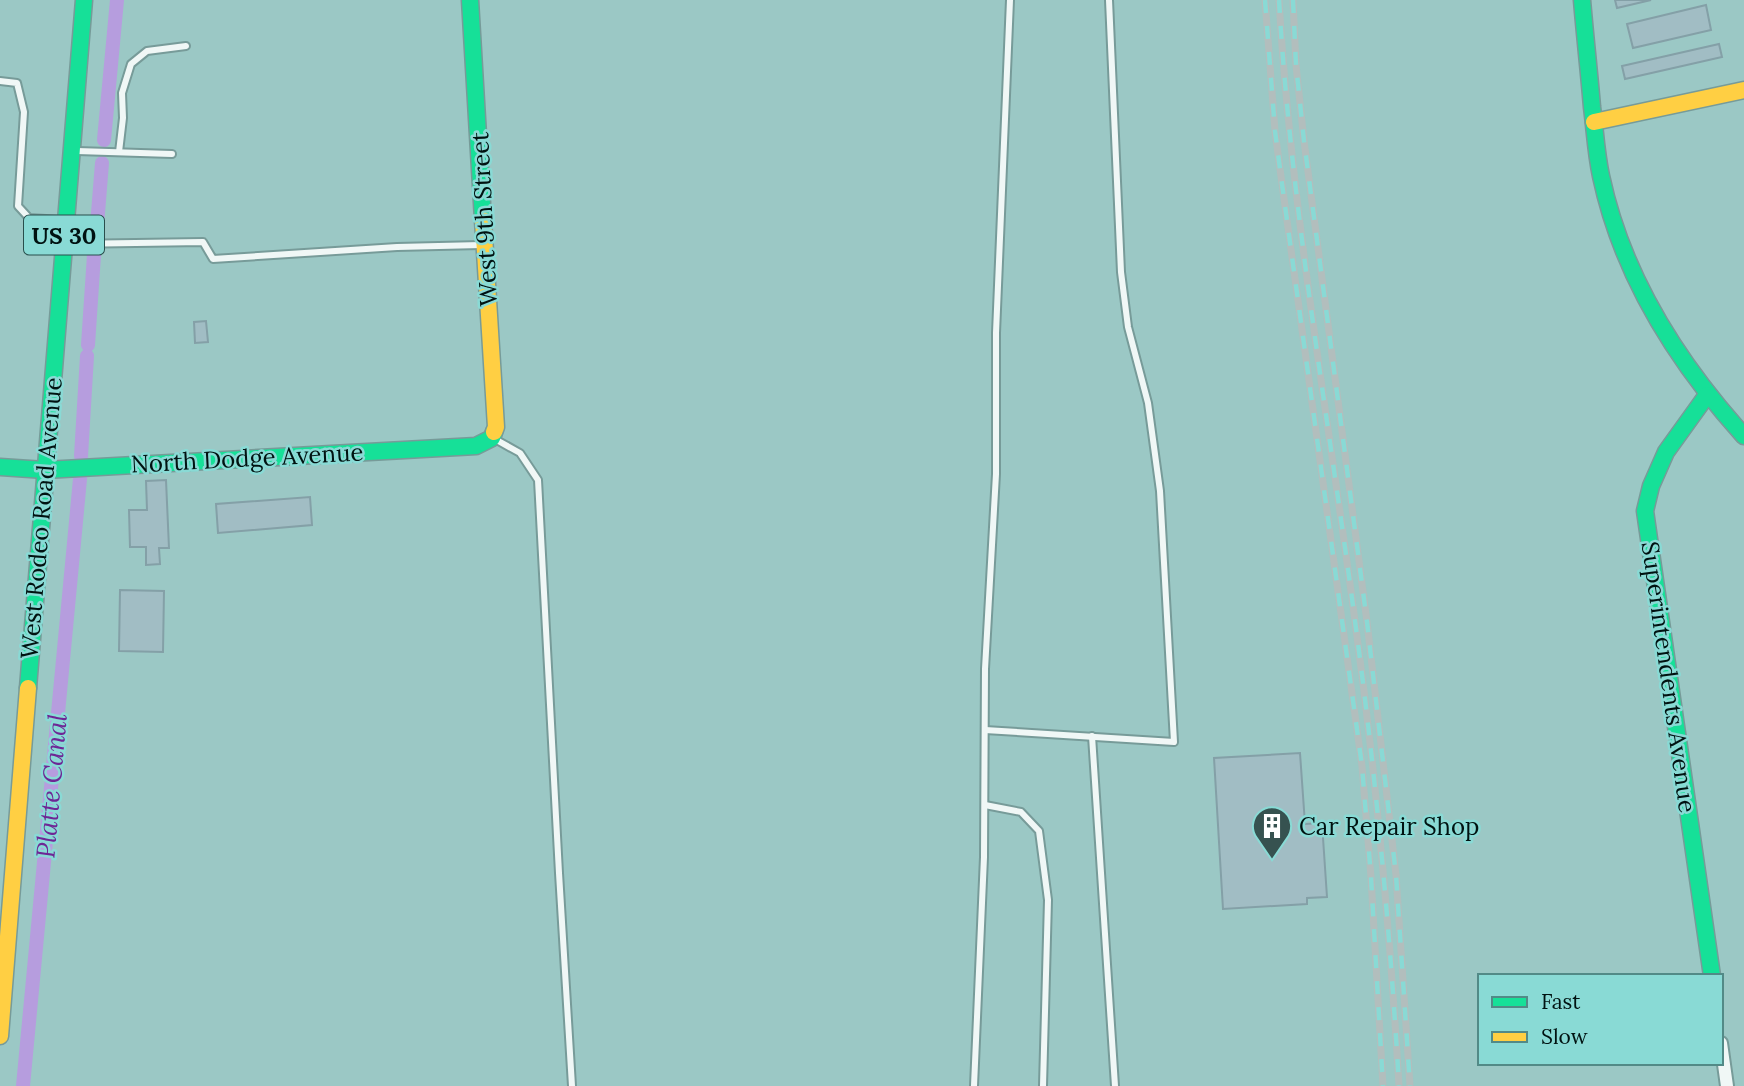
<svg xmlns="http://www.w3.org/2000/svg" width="1744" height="1086" viewBox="0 0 1744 1086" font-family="Lora,serif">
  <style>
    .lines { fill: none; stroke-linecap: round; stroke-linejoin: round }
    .canal { stroke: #b69dde; stroke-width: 14 }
    .building { fill: #a1bdc4; stroke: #84a0a7; stroke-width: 2 }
    .lane-casing { stroke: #779b99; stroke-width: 10 }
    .street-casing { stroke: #779b99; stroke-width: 16 }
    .fast-casing { stroke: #779b99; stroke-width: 19 }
    .slow-casing { stroke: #779b99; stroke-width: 19 }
    .lane { stroke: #f0f7f6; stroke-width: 6 }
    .street { stroke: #f0f7f6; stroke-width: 12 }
    .fast { stroke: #16e098; stroke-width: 16 }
    .slow { stroke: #ffcf43; stroke-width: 16 }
    .rail-casing { stroke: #b2bebd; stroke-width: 7 }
    .rail { stroke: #89dad5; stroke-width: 4.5; stroke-dasharray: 13; stroke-linecap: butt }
    .labels { text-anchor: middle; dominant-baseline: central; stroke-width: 5; stroke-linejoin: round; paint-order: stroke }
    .shield { fill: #89dad5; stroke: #294e4c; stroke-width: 2 }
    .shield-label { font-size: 23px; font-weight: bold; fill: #001211 }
    .street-label { font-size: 24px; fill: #001211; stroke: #89dad5 }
    .poi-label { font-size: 24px; fill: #001211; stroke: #89dad5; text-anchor: start }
    .water-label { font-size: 26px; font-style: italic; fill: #6e2695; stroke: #89dad5 }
  </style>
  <rect width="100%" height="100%" fill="#9bc8c5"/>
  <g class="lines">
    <g class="canal">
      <polyline points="104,140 117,0"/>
      <polyline points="96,238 102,163"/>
      <polyline points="88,345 94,255"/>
      <polyline points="81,456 87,356"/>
      <polyline points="23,1086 80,479"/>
    </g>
  </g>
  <g class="building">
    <polygon points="1615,0 1651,0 1617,8"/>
    <polygon points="1706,5 1711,30 1633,48 1627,24"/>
    <polygon points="1719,44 1722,57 1625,79 1622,66"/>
    <polygon points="206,321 208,342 195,343 194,322"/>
    <polygon points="166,480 169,548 159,548 160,564 146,565 146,547 130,547 129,510 147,510 146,481"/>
    <polygon points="310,497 312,525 218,533 216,504"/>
    <polygon points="120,590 164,591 163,652 119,651"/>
    <polygon points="1300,753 1305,824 1322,823 1327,897 1307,898 1307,904 1223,909 1214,758"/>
  </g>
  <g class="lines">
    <g class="lane-casing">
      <g id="lane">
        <polyline points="0,81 17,83 24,112 18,206 29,218 63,220"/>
        <polyline points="77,151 172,154"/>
        <polyline points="119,152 123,118 122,93 131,64 147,51 186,46"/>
        <polyline points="68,244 203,242 213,259 397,247 481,245"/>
        <polyline points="493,438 520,453 538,480 559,873 572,1086"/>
        <polyline points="985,730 1174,742 1160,491 1148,403 1128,327 1121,272 1109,0"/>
        <polyline points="1092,736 1115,1086"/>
        <polyline points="985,805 1021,812 1039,831 1048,900 1043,1086"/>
        <polyline points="974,1086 984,857 985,669 996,474 996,333 1010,0"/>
      </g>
    </g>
    <g class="street-casing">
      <polyline id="street" points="1721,1043 1727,1086"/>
    </g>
    <g class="fast-casing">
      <g id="fast">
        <polyline points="470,0 483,220"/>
        <path d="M1582,0C1585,36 1589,71 1592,107C1595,130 1596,153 1601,176C1622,275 1677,362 1744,436"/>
        <polyline points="1707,395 1666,452 1651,486 1645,511 1712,976"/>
        <polyline points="0,467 45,470 476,446 492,438 494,432"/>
        <polyline points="28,688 84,0"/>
      </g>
    </g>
    <g class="slow-casing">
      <g id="slow">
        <polyline points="1594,122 1744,90"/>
        <polyline points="483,220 496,427 494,432"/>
        <polyline points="0,1036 28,688"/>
      </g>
    </g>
    <use href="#lane" class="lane"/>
    <use href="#street" class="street"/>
    <use href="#fast" class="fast"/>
    <use href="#slow" class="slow"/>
    <g class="rail-casing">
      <g id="rail">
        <polyline points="1265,0 1275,131 1282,184 1362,766 1371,877 1383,1086"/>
        <path d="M1279,0C1291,208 1328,415 1355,621C1376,776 1390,931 1399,1086"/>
        <polyline points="1293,0 1296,65 1304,141 1367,622 1396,875 1410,1086"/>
      </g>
    </g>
    <use href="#rail" class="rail"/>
  </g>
  <defs>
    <g id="building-pin" transform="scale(2.0125)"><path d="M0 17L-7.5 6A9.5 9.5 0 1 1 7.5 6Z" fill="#365250" stroke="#89dad5"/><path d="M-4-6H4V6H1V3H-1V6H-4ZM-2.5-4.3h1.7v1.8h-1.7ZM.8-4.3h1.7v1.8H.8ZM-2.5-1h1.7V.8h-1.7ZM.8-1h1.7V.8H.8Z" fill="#fff"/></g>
  </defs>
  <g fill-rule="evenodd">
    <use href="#building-pin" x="1272" y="826"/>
  </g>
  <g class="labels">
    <rect class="shield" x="24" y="215.5" width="80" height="39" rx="5"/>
    <g class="shield-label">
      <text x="64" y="235">US 30</text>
    </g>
    <g class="street-label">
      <text transform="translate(484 219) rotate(-93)">West 9th Street</text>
      <text transform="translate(247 458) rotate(-3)">North Dodge Avenue</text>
      <text transform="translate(41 518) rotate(-85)">West Rodeo Road Avenue</text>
      <text transform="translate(1669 677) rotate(82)">Superintendents Avenue</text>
    </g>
    <g class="poi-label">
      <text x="1299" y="826">Car Repair Shop</text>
    </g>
    <g class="water-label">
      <text transform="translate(51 786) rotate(-85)">Platte Canal</text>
    </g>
  </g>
  <rect x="1478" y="974" width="245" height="91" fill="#89dad5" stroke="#528a87" stroke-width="2"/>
  <rect x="1492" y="997" width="35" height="10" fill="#16e098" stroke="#528a87" stroke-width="2"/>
  <text x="1541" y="1009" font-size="21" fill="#001211">Fast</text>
  <rect x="1492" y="1032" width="35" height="10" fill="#ffcf43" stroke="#528a87" stroke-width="2"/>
  <text x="1541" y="1044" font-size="21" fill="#001211">Slow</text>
</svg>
